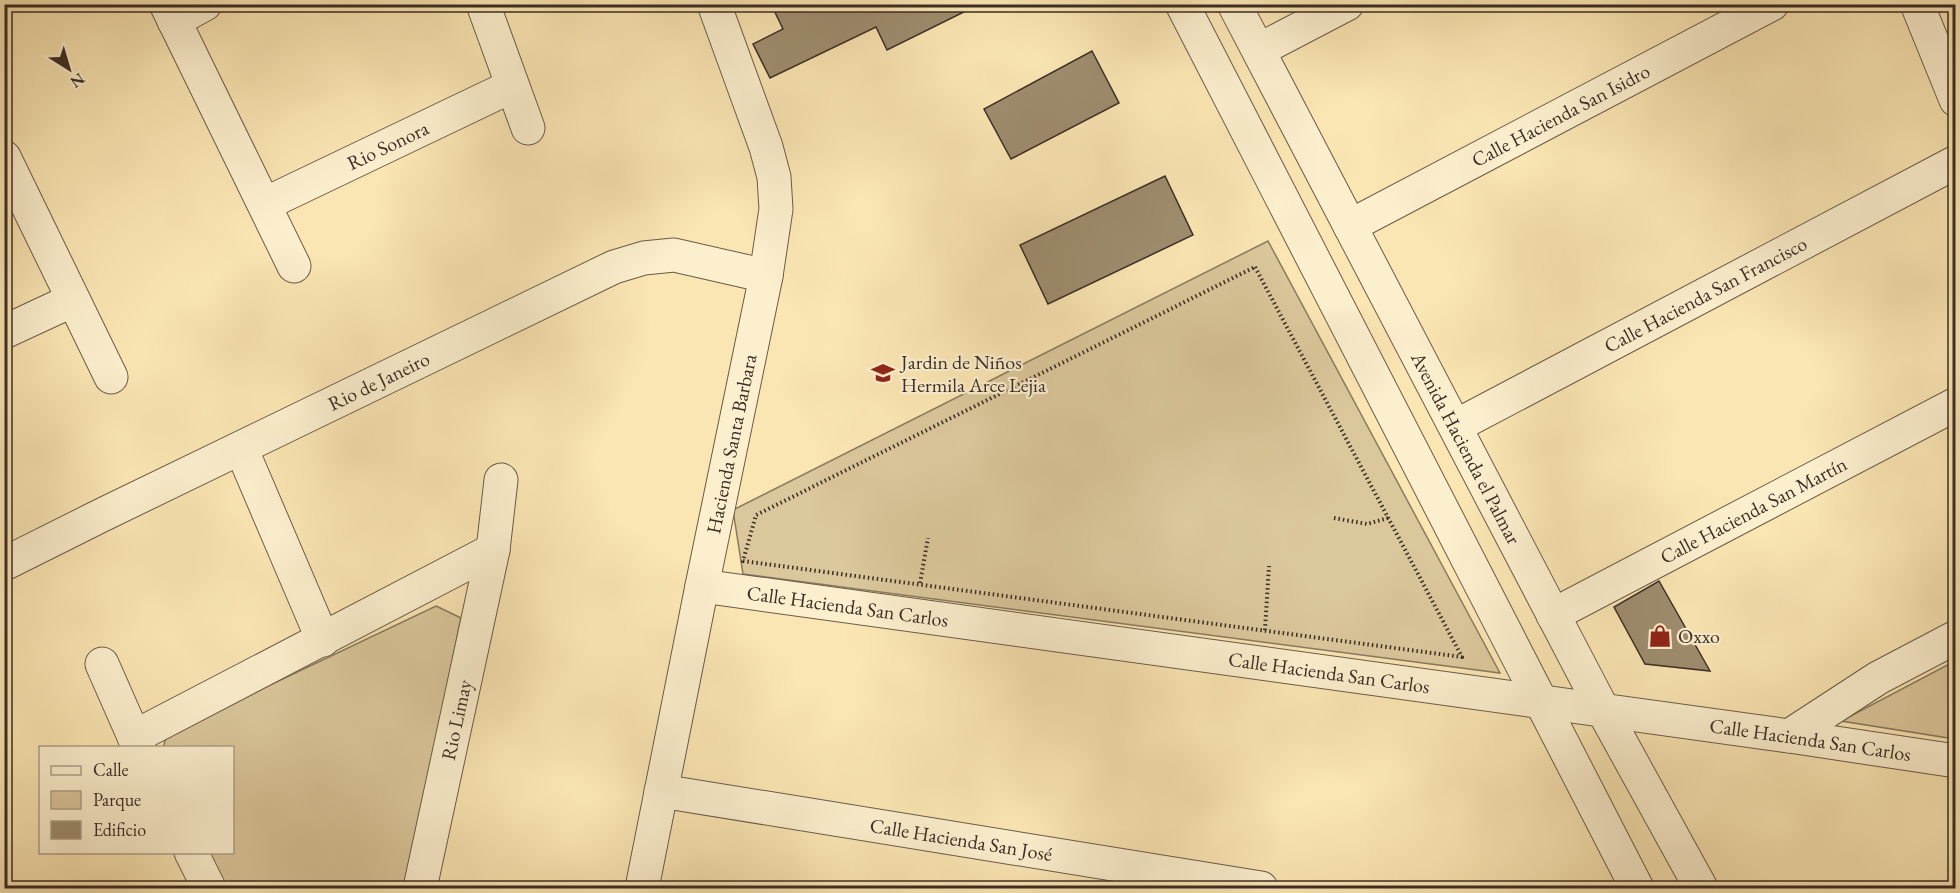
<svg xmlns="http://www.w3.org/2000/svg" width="1960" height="893" viewBox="0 0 1960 893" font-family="'EB Garamond',serif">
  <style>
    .green { fill: #dac79b; stroke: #8a7a60; stroke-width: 1.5 }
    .building { fill: #9e8d6f; stroke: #3b2d26; stroke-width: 1.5 }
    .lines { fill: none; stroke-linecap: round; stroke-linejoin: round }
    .minor-casing { stroke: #6b5b49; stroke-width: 35 }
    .tertiary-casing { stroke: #6b5b49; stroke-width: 35 }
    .path { stroke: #3b2d26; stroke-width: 4; stroke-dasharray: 1.5 3; stroke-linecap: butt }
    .minor { stroke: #fcefce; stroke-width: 33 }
    .tertiary { stroke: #fcefce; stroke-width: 33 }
    .labels { text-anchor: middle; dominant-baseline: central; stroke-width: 4.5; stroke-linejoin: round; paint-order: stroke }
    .street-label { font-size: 20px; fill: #3b2d26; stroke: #fcefce }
    .poi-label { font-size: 20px; fill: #3b2d26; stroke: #fcefce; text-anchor: start }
  </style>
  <rect width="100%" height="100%" fill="#fae6b3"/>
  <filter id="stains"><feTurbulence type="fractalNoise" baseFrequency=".00333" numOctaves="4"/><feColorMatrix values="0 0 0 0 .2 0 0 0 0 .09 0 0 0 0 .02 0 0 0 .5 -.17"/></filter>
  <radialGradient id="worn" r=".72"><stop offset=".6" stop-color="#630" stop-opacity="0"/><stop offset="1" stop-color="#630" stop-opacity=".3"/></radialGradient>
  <g class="green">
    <polygon points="1268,241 1500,673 743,574 733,510"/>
    <polygon points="436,606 461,618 406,888 224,888 206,853 232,852 232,748 163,748 167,734"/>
    <polygon points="1955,661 1955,739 1841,721"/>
  </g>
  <g class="building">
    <polygon points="771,4 967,4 970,9 887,50 876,27 770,78 753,44 783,29"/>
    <polygon points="1092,51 1119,103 1011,159 984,109"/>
    <polygon points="1165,176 1193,235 1048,304 1020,245"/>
    <polygon points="1659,581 1710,671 1645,664 1614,607"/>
  </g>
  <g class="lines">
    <g class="minor-casing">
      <g id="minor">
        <polyline points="166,4 294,266"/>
        <polyline points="483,4 528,128"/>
        <polyline points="1917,4 1956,100"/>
        <polyline points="174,21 205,4"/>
        <polyline points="1259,50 1347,4"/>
        <polyline points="4,157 111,377"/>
        <path id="s1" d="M265,204L512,86"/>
        <path id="s2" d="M1350,226L1772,4"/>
        <polyline points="4,332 73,300"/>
        <path id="s3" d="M1456,426L1956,162"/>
        <polyline points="241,448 323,640"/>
        <path id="s4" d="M4,564L102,515L614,267L644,258L674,255L766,276"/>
        <path id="s5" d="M702,586L1789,736L1956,761"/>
        <path id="s6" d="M1553,615L1956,404"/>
        <polyline points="102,664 139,748"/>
        <polyline points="1789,736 1878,678 1956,637"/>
        <polyline points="134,737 493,550"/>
        <path id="s7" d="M661,791L1261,888"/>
        <polyline points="191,852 209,888"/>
        <path id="s8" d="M420,888L493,550L501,480"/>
        <path id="s9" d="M642,888L702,586L766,276L776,209L774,177L766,147L714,4"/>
      </g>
    </g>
    <g class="tertiary-casing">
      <g id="tertiary">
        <polyline points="1182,4 1637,888"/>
        <path id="s10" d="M1234,4L1604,712L1701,888"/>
      </g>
    </g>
    <g class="path">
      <polygon points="1255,267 1462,657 743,561 756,515"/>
      <polyline points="1334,518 1367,524 1388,518"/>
      <polyline points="920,583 928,538"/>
      <polyline points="1265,630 1269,566"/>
    </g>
    <use href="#minor" class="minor"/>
    <use href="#tertiary" class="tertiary"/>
  </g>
  <defs>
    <g id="school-bare" transform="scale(1.8)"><path d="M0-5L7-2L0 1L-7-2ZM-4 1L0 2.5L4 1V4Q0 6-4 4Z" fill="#8f2418" stroke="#fcefce" stroke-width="2.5" paint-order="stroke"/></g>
    <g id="shop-bare" transform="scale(1.8)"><path d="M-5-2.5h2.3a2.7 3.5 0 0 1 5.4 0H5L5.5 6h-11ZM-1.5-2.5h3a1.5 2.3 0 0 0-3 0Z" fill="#8f2418" stroke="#fcefce" stroke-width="2.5" paint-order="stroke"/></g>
  </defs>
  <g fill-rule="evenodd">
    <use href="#school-bare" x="883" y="373"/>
    <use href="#shop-bare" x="1660" y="636"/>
  </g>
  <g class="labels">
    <g class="street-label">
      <text stroke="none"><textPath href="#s2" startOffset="238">Calle Hacienda San Isidro</textPath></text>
      <text stroke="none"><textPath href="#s1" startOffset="136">Rio Sonora</textPath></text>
      <text stroke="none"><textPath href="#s3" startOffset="282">Calle Hacienda San Francisco</textPath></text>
      <text stroke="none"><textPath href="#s4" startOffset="417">Rio de Janeiro</textPath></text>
      <text stroke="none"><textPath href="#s9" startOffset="453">Hacienda Santa Barbara</textPath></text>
      <text stroke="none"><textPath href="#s10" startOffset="501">Avenida Hacienda el Palmar</textPath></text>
      <text stroke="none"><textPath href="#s6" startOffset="226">Calle Hacienda San Martín</textPath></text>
      <text stroke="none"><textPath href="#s5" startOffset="147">Calle Hacienda San Carlos</textPath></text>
      <text stroke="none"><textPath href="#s5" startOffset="633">Calle Hacienda San Carlos</textPath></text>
      <text stroke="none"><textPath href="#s8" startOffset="172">Rio Limay</textPath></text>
      <text stroke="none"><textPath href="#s5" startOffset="1119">Calle Hacienda San Carlos</textPath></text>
      <text stroke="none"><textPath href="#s7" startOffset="304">Calle Hacienda San José</textPath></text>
    </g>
    <g class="poi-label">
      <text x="901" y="362">Jardin de Niños<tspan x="901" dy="23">Hermila Arce Lejia</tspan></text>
      <text x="1678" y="636">Oxxo</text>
    </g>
  </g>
  <rect width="1960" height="893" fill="none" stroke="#fae6b3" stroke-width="24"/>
  <rect x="6" y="6" width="1948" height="881" fill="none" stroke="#3b2d26" stroke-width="3"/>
  <rect x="12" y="12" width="1936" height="869" fill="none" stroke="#3b2d26" stroke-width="1.5"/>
  <rect x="39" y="746" width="195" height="108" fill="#fcefce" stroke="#afa18b" stroke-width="1.5"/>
  <rect x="51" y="766" width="30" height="9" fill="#fcefce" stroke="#afa18b" stroke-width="1.5"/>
  <text x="93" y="776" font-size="18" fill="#3b2d26">Calle</text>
  <rect x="51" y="791" width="30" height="18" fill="#dac79b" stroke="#afa18b" stroke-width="1.5"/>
  <text x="93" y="806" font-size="18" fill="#3b2d26">Parque</text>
  <rect x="51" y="821" width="30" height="18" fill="#9e8d6f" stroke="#afa18b" stroke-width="1.5"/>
  <text x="93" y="836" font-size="18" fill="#3b2d26">Edificio</text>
  <g transform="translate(69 69) rotate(143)" stroke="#fcefce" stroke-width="4.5" paint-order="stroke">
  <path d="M0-4.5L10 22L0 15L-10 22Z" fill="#3b2d26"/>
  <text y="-9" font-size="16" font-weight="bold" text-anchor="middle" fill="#3b2d26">N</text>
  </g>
  <rect width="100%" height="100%" filter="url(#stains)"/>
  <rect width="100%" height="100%" fill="url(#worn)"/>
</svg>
